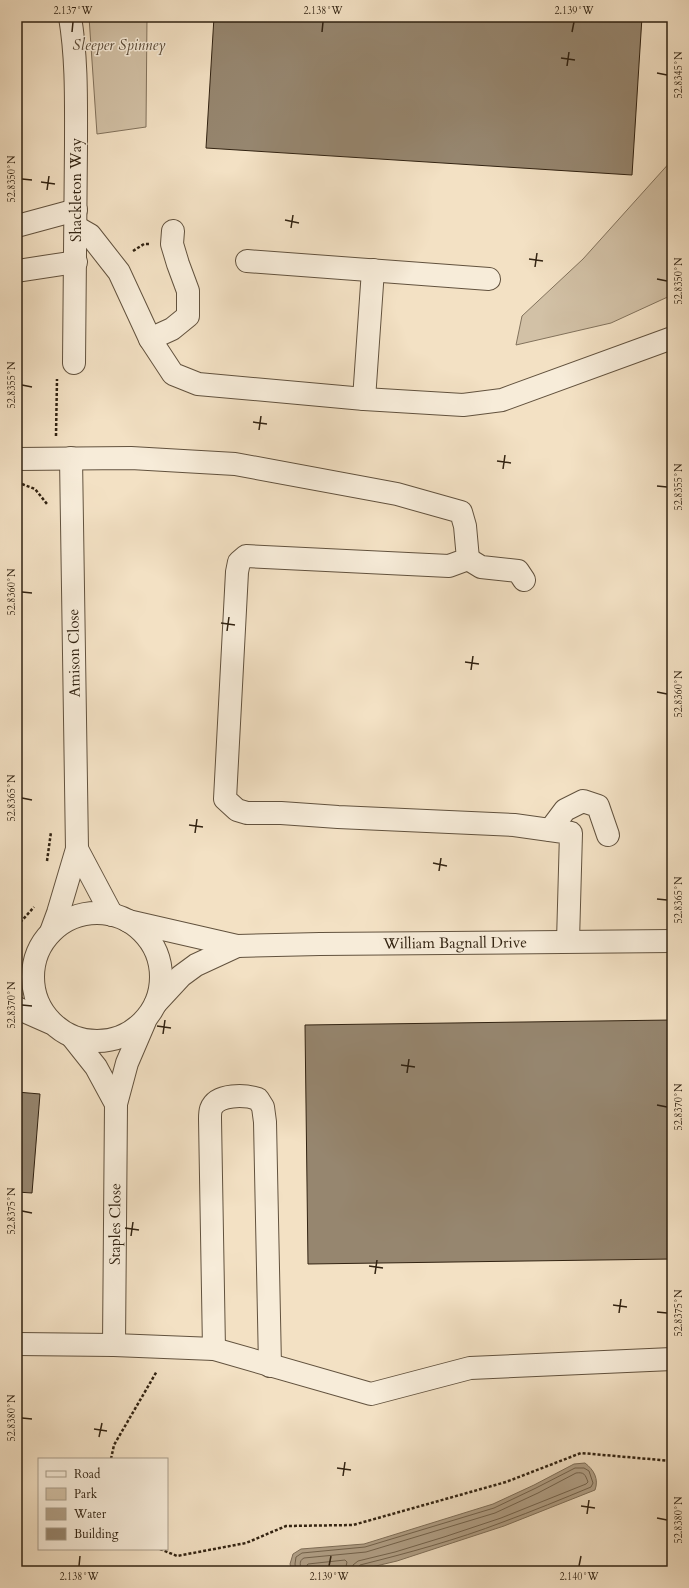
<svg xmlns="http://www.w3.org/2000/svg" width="689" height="1588" viewBox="0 0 689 1588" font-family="Cardo,serif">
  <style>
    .green { fill: #d2c1a6; stroke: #82725c }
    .water { fill: #b1a087; stroke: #7e6e58 }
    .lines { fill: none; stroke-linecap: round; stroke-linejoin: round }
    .shore { stroke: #72624c; stroke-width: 1 }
    .building { fill: #96866f; stroke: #322312 }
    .minor-casing { stroke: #62523e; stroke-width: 24 }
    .path { stroke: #322312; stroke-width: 2.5; stroke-dasharray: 3 2; stroke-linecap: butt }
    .minor { stroke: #f7ecd9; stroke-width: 22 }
    .ticks { fill: none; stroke: #322312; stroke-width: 1.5 }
    .labels { text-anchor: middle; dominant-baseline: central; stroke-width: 3; stroke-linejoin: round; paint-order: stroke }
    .park-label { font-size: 15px; font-style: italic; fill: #5a4a37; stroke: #f7ecd9 }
    .street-label { font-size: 15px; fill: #322312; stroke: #f7ecd9 }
    .neatline { fill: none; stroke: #322312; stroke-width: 1.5 }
    .ticks-label { font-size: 10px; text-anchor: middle; fill: #322312 }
  </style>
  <rect width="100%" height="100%" fill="#f3e1c4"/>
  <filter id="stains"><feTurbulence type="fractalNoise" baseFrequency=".005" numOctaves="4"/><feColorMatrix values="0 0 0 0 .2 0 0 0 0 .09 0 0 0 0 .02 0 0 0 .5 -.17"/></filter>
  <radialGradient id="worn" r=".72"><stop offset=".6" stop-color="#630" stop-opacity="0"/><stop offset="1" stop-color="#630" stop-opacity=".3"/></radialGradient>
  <g class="green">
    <polygon points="89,17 147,17 146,127 97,134"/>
    <polygon points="672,160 672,295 611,323 516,345 522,316 583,259"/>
  </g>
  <path class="water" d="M585,1463C594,1470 599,1479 595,1490L504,1526L397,1561L359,1570L292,1571L290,1564L293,1554L301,1549L364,1544L493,1504L534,1485L574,1464Z"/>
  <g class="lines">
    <g class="shore">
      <path d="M296,1571L295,1564L296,1557L302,1553L365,1547L494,1508L536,1488L575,1468H584L589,1471L593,1483L591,1487C562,1499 533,1511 503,1522C456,1540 408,1553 360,1565L357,1568V1571"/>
      <path d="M301,1571C301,1566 298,1561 304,1558L366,1552L495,1513L538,1493L576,1473C584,1472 585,1474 588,1482L586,1484L501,1518L444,1537L395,1552L358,1561L353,1565L352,1571"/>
      <polyline points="307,1571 307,1565 308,1564 345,1560 347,1562 345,1571"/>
    </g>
  </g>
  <g class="building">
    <polygon points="214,17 642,17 632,175 206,148"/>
    <polygon points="672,1020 672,1259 308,1264 305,1025"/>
    <polygon points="17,1092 40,1094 32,1193 17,1192"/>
  </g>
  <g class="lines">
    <g class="minor-casing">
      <g id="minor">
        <path d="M70,17C77,59 76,102 76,144C76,217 75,290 74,363"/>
        <polyline points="17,226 76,210"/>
        <polyline points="76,227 90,235 119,272 150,339 173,374 198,384 364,399 463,405 502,400 672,338"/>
        <polyline points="247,261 489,279"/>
        <polyline points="17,271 76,262"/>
        <polyline points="150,339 172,329 188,316 188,291 178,264 172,244 173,231"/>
        <polyline points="364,399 373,270"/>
        <polyline points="17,459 131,458 235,464 397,494 461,512 465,526 468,559 449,566 246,556 239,562 237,572 225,799 237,810 247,813 281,813 338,817 514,825 571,833 568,941"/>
        <polyline points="468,559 481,567 518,571 524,580"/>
        <polyline points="550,830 565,810 583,801 598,806 608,835"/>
        <polyline points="77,849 112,915"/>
        <circle cx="97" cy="977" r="64"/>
        <path id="s1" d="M128,921L237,946L320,944L672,941"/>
        <polyline points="51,932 58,913 77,849 71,458"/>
        <polyline points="156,1003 181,976 196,965 237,946"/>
        <polyline points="17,1008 51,1023"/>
        <polyline points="73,1038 96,1067 116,1104"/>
        <polyline points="17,1344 114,1345 214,1349 371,1394 470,1368 672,1359"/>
        <path id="s2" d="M114,1345L116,1104L127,1063L145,1021"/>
        <path d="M214,1349L210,1119C210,1116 210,1112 211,1109C217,1093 246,1095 258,1099L263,1107L265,1122L270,1366"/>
      </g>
    </g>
    <g class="path">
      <polyline points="133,251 144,244 150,244"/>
      <polyline points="56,436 57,379"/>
      <polyline points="22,484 35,489 47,504"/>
      <polyline points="47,861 51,832"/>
      <polyline points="17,926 34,907"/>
      <polyline points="111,1459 114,1445 157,1371"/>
      <polyline points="160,1549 177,1556 246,1543 286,1526 353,1525 506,1482 581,1453 672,1461"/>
    </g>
    <use href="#minor" class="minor"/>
  </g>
  <path class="ticks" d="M72,32L73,22M322,32L323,22M572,32L574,22M561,58L575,60M567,66L569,52M657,73L667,75M22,179L32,180M41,182L55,184M47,190L49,176M285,220L299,223M291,228L293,215M529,259L543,261M535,267L537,253M657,279L667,281M22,385L32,387M253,422L267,424M259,430L261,416M497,461L511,463M503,469L505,455M657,486L667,487M22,592L32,593M221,623L235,625M227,631L229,617M465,662L479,664M471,670L473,656M657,692L667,694M22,798L32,800M189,825L203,827M195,833L197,819M433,863L447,866M439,871L441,858M657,899L667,900M22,1005L32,1006M157,1026L171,1028M163,1034L165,1020M401,1065L415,1067M407,1073L409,1059M657,1105L667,1107M22,1211L32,1213M125,1228L139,1230M131,1236L133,1222M369,1266L383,1268M375,1274L377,1260M613,1305L627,1307M657,1312L667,1313M619,1313L621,1299M22,1418L32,1419M94,1429L107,1431M99,1437L102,1423M337,1468L351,1470M343,1476L345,1462M581,1506L595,1508M587,1514L589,1500M657,1518L667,1520M79,1566L80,1556M329,1566L331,1556M579,1566L581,1556"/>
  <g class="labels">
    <g class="park-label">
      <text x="119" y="45">Sleeper Spinney</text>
    </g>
    <g class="street-label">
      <text transform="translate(76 190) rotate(-90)">Shackleton Way</text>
      <text transform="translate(74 653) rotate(-91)">Amison Close</text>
      <text stroke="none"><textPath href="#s1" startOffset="330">William Bagnall Drive</textPath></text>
      <text stroke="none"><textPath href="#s2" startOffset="121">Staples Close</textPath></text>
    </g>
  </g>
  <rect width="689" height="1588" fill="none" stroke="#f3e1c4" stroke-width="44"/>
  <rect x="38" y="1458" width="130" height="92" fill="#f7ecd9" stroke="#a89c89"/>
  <rect x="46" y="1471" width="20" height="6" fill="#f7ecd9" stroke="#a89c89"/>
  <text x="74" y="1478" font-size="12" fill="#322312">Road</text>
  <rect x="46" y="1488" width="20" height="12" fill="#d2c1a6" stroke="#a89c89"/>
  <text x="74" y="1498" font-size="12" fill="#322312">Park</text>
  <rect x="46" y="1508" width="20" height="12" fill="#b1a087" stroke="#a89c89"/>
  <text x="74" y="1518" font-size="12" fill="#322312">Water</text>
  <rect x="46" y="1528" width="20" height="12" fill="#96866f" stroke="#a89c89"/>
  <text x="74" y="1538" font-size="12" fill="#322312">Building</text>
  <rect x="22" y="22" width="645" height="1544" class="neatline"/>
  <g class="ticks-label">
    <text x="73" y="14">2.137°W</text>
    <text x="323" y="14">2.138°W</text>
    <text x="574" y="14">2.139°W</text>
    <text transform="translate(678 75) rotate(-90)" y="4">52.8345°N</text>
    <text transform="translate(11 179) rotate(-90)" y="4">52.8350°N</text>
    <text transform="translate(678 281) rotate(-90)" y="4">52.8350°N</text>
    <text transform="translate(11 385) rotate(-90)" y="4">52.8355°N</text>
    <text transform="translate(678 487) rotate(-90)" y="4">52.8355°N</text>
    <text transform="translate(11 592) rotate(-90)" y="4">52.8360°N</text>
    <text transform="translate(678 694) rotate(-90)" y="4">52.8360°N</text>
    <text transform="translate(11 798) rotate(-90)" y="4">52.8365°N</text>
    <text transform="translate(678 900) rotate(-90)" y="4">52.8365°N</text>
    <text transform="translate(11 1005) rotate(-90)" y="4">52.8370°N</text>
    <text transform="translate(678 1107) rotate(-90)" y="4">52.8370°N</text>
    <text transform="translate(11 1211) rotate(-90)" y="4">52.8375°N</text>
    <text transform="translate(678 1313) rotate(-90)" y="4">52.8375°N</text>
    <text transform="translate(11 1418) rotate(-90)" y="4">52.8380°N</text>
    <text transform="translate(678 1520) rotate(-90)" y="4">52.8380°N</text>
    <text x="79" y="1580">2.138°W</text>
    <text x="329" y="1580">2.139°W</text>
    <text x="579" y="1580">2.140°W</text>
  </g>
  <rect width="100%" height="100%" filter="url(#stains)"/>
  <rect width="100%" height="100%" fill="url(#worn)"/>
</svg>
